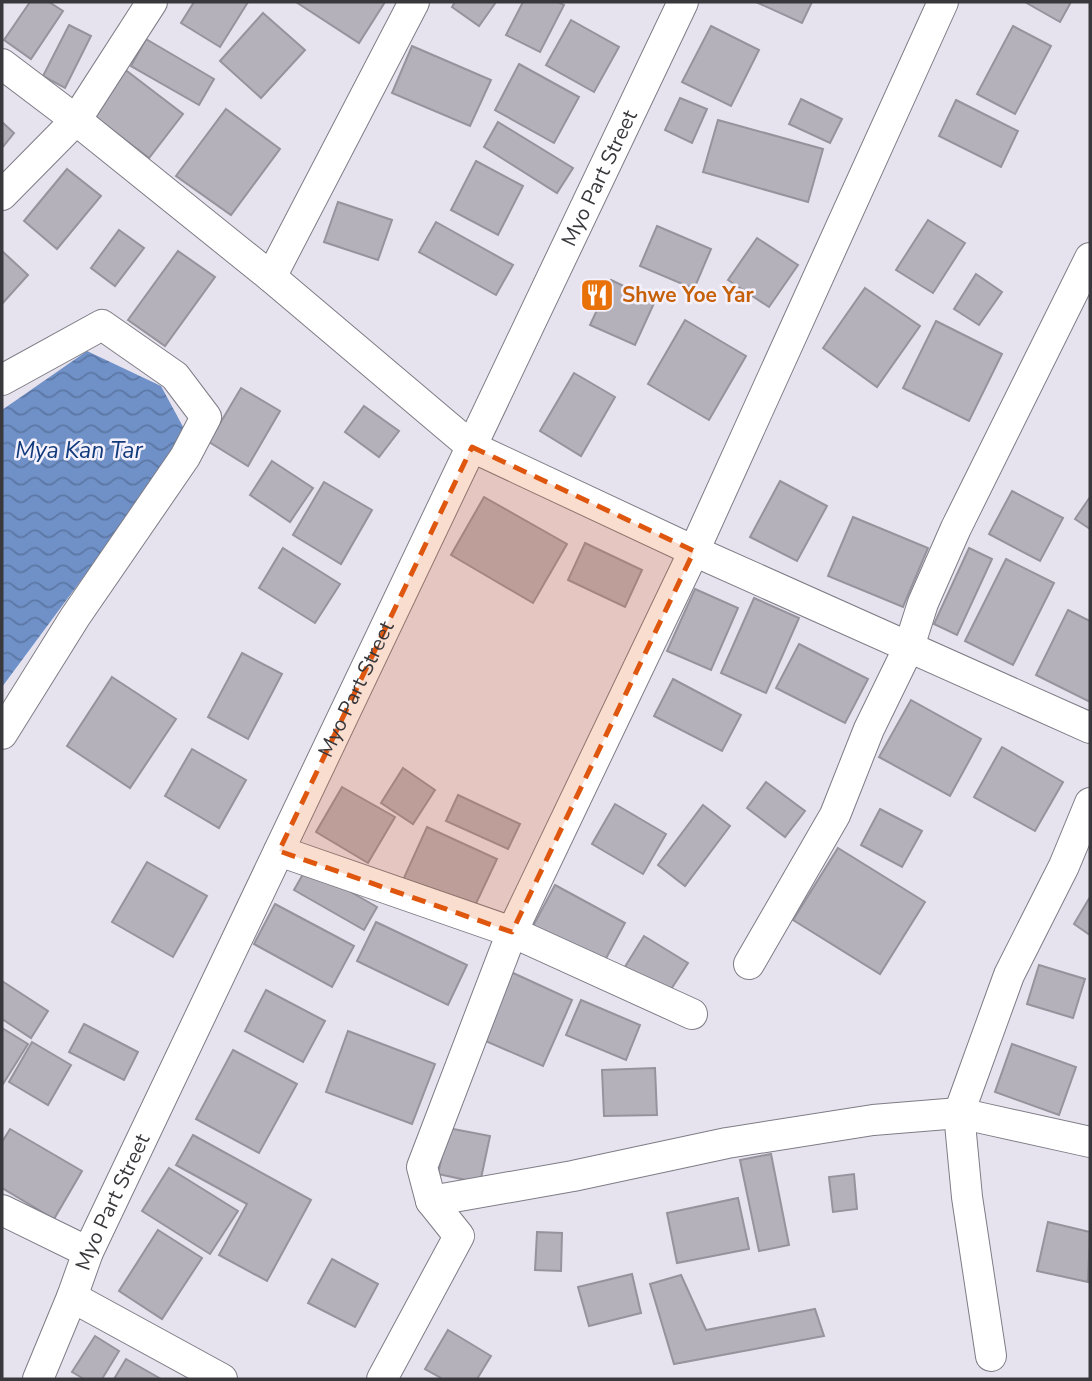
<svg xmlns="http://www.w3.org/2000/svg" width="1092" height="1381" viewBox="0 0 1092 1381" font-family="'Nunito Sans',sans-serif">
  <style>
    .water { fill: url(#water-waves) }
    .building { fill: #b4b1bb; stroke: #96939d; stroke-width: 2 }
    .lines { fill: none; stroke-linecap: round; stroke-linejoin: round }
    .street-casing { stroke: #7e7c86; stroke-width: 32 }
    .street { stroke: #fff; stroke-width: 30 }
    .marked { fill: #df570e; fill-opacity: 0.2; stroke: #df570e; stroke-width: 5; stroke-dasharray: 14 9; stroke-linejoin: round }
    .labels { text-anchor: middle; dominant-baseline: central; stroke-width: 5; stroke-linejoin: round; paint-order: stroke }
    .street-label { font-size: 21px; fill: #39383c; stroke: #f4f1fc }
    .food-label { font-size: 21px; font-weight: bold; fill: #c56008; stroke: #f4f1fc; text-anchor: start }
    .water-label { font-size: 23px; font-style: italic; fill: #103a7b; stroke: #f4f1fc }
  </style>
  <defs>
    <pattern id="water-waves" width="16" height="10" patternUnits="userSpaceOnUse" patternTransform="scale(1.75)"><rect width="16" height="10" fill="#6f91c8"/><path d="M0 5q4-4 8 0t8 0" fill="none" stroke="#5c77a4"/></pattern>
  </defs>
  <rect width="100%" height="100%" fill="#e7e3ee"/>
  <polygon class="water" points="87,351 161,386 188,436 2,687 2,410"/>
  <g class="building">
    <polygon points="30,2 49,2 63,11 31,59 4,40"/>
    <polygon points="194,2 248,2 220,47 181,23"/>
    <polygon points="296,2 385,2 359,43"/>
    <polygon points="455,2 496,2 479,26 452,7"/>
    <polygon points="523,2 558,2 564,5 540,52 506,35"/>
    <polygon points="756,2 812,2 802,23"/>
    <polygon points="1025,2 1071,2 1060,22"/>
    <polygon points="263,13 305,50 261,98 220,61"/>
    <polygon points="571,20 619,47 594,92 546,65"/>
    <polygon points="69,25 91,36 65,88 43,76"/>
    <polygon points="711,26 759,50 731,106 682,82"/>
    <polygon points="1013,26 1051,46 1015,114 977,94"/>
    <polygon points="146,39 214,79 199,105 131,66"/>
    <polygon points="412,46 491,80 470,126 392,93"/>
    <polygon points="519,64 579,97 554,143 495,110"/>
    <polygon points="123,68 183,114 149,158 89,112"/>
    <polygon points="680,98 707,109 692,143 665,130"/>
    <polygon points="801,99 842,119 830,143 789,124"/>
    <polygon points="956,100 1018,131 1001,167 939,136"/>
    <polygon points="226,109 280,149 231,215 176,176"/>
    <polygon points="718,120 823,149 808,202 703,172"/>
    <polygon points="2,122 14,133 2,148"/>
    <polygon points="498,122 573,168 557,193 484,147"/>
    <polygon points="476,161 523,186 498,235 451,210"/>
    <polygon points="67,169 101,196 57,249 24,221"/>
    <polygon points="338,202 392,220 378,260 324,242"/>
    <polygon points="928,220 965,243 933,293 896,270"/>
    <polygon points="436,222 513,265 496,295 419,252"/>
    <polygon points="657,226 711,249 694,289 640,266"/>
    <polygon points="119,230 144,248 115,286 91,268"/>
    <polygon points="757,238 798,265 769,307 728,280"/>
    <polygon points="2,251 28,275 2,304"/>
    <polygon points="178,251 215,277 165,346 128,320"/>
    <polygon points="976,274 1002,292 979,325 954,309"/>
    <polygon points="611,280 655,301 635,345 590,325"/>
    <polygon points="865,288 920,326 877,387 823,348"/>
    <polygon points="685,320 746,356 709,420 648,384"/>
    <polygon points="936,321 1002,354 969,421 903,388"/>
    <polygon points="574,373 615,397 581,456 540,431"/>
    <polygon points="241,388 280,411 248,466 209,442"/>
    <polygon points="364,406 399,431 379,457 345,432"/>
    <polygon points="272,461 313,488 290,522 250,495"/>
    <polygon points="780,481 827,506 797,561 750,537"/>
    <polygon points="324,482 372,510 341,564 293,535"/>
    <polygon points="1012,491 1063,518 1040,561 989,534"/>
    <polygon points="484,497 567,544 533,603 451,555"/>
    <polygon points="1090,497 1090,529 1075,519"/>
    <polygon points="853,517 928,548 903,607 828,576"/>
    <polygon points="585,543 642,570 625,607 568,580"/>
    <polygon points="283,548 340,584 315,623 259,588"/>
    <polygon points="969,548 992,559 957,635 934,624"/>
    <polygon points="1006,559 1054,583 1013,665 965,641"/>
    <polygon points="695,589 738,608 711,670 667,651"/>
    <polygon points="754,598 799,618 766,693 721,673"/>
    <polygon points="1068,610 1090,621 1090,702 1036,675"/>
    <polygon points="799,644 868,679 845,723 776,688"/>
    <polygon points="242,653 282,674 248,739 208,717"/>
    <polygon points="112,677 176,719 130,788 67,746"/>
    <polygon points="673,679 741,715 722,751 654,716"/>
    <polygon points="911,700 981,739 950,796 879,757"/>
    <polygon points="1002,747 1063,782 1035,831 974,797"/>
    <polygon points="192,749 246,780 219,828 165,796"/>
    <polygon points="403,768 435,790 413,824 381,803"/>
    <polygon points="766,782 805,811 785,837 747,808"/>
    <polygon points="342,787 395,817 368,863 316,832"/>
    <polygon points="458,795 520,824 508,849 446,821"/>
    <polygon points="615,804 666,834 643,874 592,844"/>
    <polygon points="703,805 730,826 685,886 658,865"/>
    <polygon points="880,809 922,831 902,867 861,845"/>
    <polygon points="427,827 497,859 472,912 403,880"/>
    <polygon points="838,848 925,902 880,974 793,920"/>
    <polygon points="147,862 207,896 173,957 112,922"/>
    <polygon points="307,867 377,907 364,930 294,890"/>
    <polygon points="555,885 625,923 602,966 532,928"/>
    <polygon points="1090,897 1090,935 1074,924"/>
    <polygon points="275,904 354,946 332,987 254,944"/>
    <polygon points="376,922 467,965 448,1005 357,961"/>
    <polygon points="644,936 688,963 666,997 623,970"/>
    <polygon points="1039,965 1085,979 1073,1018 1027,1004"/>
    <polygon points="511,972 572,1000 543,1066 481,1039"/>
    <polygon points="2,981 48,1011 31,1038 2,1019"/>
    <polygon points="266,990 325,1021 303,1062 245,1031"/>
    <polygon points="581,1000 640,1025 626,1060 566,1035"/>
    <polygon points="84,1024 138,1052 124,1080 69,1052"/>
    <polygon points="2,1028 28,1044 3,1084 2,1083"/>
    <polygon points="348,1031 435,1064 412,1124 326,1092"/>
    <polygon points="32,1042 71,1065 48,1105 9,1082"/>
    <polygon points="1012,1044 1076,1067 1059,1115 995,1092"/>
    <polygon points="233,1050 297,1084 259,1153 196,1119"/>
    <polygon points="655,1068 657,1115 604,1116 602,1070"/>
    <polygon points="448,1128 490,1136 480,1183 438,1174"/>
    <polygon points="10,1129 82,1171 54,1219 2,1188 2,1142"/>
    <polygon points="193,1135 311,1200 267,1281 219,1255 247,1204 176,1165"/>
    <polygon points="771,1154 789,1245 759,1251 740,1160"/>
    <polygon points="169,1168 238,1211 210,1254 142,1211"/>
    <polygon points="854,1174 857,1209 833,1212 829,1177"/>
    <polygon points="738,1198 749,1249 677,1263 667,1213"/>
    <polygon points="1048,1222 1090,1232 1088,1282 1037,1271"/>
    <polygon points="158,1230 202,1258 162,1319 119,1291"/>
    <polygon points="537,1232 562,1233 561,1271 535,1270"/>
    <polygon points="332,1259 378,1284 355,1327 308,1303"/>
    <polygon points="632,1274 641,1313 589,1326 578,1287"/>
    <polygon points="681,1275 706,1330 815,1309 824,1336 674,1364 650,1284"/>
    <polygon points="448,1330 491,1356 477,1379 443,1379 425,1369"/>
    <polygon points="95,1336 119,1351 102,1379 84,1379 72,1372"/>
    <polygon points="126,1359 161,1379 114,1379"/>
  </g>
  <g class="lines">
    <g class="street-casing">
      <g id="street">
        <polyline points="2,64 76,120 271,277 472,447 694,551 1090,728"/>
        <polyline points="2,195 76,120 152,2"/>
        <polyline points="271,277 414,2"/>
        <polyline points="2,380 102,325 175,376 206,417 185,457 75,617 2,734"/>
        <polyline points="279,851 512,932 422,1167 431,1201 459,1236 382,1379"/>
        <polyline points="749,964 835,815 869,729 909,647 923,603 956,528 1090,258"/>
        <polyline points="692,1014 512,932 694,551 943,2"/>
        <polyline points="431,1201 573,1176 727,1143 873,1120 959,1113 1090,1142"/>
        <polyline points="2,1210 88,1252"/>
        <polyline points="72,1297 222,1379"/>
        <polyline points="991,1356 967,1197 959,1113 1009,975 1064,866 1090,803"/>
        <path id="s1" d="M38,1379L72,1297L88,1252L683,2"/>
      </g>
    </g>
    <use href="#street" class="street"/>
  </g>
  <path class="marked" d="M472,447L694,551L512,932L279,851Z"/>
  <defs>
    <g id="restaurant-square" transform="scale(1.75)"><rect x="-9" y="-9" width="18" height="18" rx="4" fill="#e8710a" stroke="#f4f1fc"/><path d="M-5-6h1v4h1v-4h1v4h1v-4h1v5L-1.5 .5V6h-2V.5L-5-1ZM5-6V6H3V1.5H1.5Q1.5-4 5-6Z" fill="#fff"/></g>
  </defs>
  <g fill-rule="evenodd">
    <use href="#restaurant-square" x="597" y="295"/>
  </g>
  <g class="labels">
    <g class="street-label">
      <text stroke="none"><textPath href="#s1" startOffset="1326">Myo Part Street</textPath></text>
      <text stroke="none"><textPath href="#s1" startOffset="760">Myo Part Street</textPath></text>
      <text stroke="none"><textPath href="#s1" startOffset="192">Myo Part Street</textPath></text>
    </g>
    <g class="food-label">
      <text x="622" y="295">Shwe Yoe Yar</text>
    </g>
    <g class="water-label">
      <text x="79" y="450">Mya Kan Tar</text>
    </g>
  </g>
  <rect width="1092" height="1381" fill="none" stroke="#39383c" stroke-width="7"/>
</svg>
